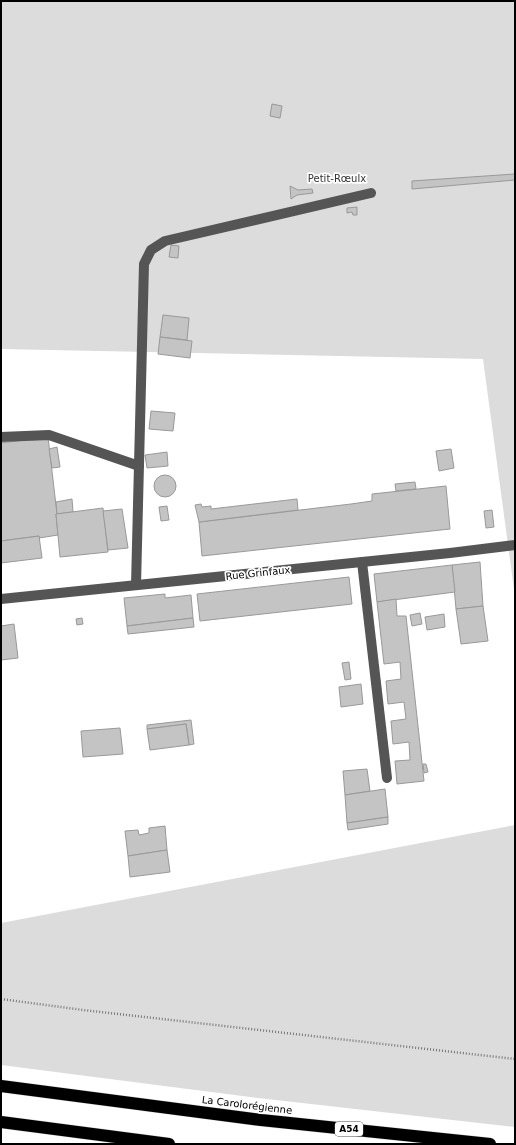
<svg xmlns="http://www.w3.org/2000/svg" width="516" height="1145" viewBox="0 0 516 1145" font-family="'DejaVu Sans',sans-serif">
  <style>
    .green { fill: #dcdcdc }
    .building { fill: #c4c4c4; stroke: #999 }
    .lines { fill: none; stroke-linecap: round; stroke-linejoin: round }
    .highway-casing { stroke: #dbdbdb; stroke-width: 13 }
    .path { stroke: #777; stroke-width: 2.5; stroke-dasharray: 1 2; stroke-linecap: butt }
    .minor { stroke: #555; stroke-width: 10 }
    .highway { stroke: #000; stroke-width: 12 }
    .labels { text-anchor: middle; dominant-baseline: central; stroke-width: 3.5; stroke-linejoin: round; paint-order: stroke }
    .shield { fill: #fff; stroke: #4c4c4c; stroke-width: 1 }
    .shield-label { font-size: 9px; font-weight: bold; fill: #000 }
    .park-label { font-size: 10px; fill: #333; stroke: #fff }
    .street-label { font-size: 10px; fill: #000; stroke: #fff }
  </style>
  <rect width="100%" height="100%" fill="#fff"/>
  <g class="green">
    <polygon points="1,1 515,1 515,597 483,359 1,349"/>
    <polygon points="515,825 515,1127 258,1098 1,1065 1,923"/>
  </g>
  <g class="building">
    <polygon points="272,104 282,106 280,118 270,116"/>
    <polygon points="515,174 515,180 412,189 412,181"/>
    <polygon points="290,186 298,190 312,189 313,193 297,195 291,199"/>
    <polygon points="357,207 357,215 353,215 352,212 347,213 347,208"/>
    <polygon points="171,245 179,246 178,258 169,257"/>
    <polygon points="163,315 189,318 187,340 160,337"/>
    <polygon points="160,337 192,341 190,358 158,354"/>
    <polygon points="151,411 175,413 173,431 149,429"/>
    <polygon points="48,437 57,514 56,514 58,535 39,538 39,536 1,541 1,443"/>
    <polygon points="57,447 60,467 52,468 49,449"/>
    <polygon points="451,449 454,468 439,471 436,451"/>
    <polygon points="167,452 168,466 147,468 145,455"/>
    <circle cx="165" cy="486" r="11"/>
    <polygon points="415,482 416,489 396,491 395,484"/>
    <polygon points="446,486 450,529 202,556 199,522 351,504 372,501 372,494"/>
    <polygon points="72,499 73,512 57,514 56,502"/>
    <polygon points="297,499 298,510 199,522 195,505 201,504 202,507 211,506 211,509"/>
    <polygon points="167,506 169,520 161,521 159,507"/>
    <polygon points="103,508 108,552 60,557 56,514"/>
    <polygon points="122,509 128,548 108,550 103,511"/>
    <polygon points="492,510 494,527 486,528 484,511"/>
    <polygon points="39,536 42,558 1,563 1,541"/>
    <polygon points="480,562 483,606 456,609 452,565"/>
    <polygon points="452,565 455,592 377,602 374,574"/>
    <polygon points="349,577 352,604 200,621 197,594"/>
    <polygon points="165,594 165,598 191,595 193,618 127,626 124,598"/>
    <polygon points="396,599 397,616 406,616 424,781 397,784 395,761 410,760 409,742 393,744 391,721 406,719 404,702 388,704 386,681 401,679 400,662 384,664 377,602"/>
    <polygon points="483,606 488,641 461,644 456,609"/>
    <polygon points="420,613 422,624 412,626 410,615"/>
    <polygon points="444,614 445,627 427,630 425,617"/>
    <polygon points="82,618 83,624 77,625 76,619"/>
    <polygon points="193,618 194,627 128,634 127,626"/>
    <polygon points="14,624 18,658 1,660 1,626"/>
    <polygon points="349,662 351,679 345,680 342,663"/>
    <polygon points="361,684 363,704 341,707 339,687"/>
    <polygon points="191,720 194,744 189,745 186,724 147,729 147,725"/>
    <polygon points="186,724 189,745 150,750 147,729"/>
    <polygon points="120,728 123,754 83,757 81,731"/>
    <polygon points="423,764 426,764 428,772 424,773"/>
    <polygon points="367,769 370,791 345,795 343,771"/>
    <polygon points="385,789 388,817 347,823 345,795"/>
    <polygon points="388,817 388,824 348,830 347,823"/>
    <polygon points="165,826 167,850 128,856 125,831 138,830 139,835 149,833 149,828"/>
    <polygon points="167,850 170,872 130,877 128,856"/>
  </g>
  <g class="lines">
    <g class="highway-casing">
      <g id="highway">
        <polyline points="1,1086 261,1120 490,1144"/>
        <polyline points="1,1122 169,1144"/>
      </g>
    </g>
    <polyline class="path" points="1,999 83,1010 515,1059"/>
    <g class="minor">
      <polyline points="1,437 49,435 139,466"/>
      <polyline points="362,562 387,778"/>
      <polyline points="136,585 144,264 151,250 165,241 371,193"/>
      <polyline points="1,599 450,553 515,545"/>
    </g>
    <use href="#highway" class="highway"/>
  </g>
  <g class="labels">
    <rect class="shield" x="335" y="1122" width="28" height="14" rx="3"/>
    <g class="shield-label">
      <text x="349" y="1129">A54</text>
    </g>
    <g class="park-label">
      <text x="337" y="178">Petit-Rœulx</text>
    </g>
    <g class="street-label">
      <text transform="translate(258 573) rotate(-6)">Rue Grinfaux</text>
      <text transform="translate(247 1105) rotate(7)">La Carolorégienne</text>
    </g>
  </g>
  <rect width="516" height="1145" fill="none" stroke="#000000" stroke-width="4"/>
</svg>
